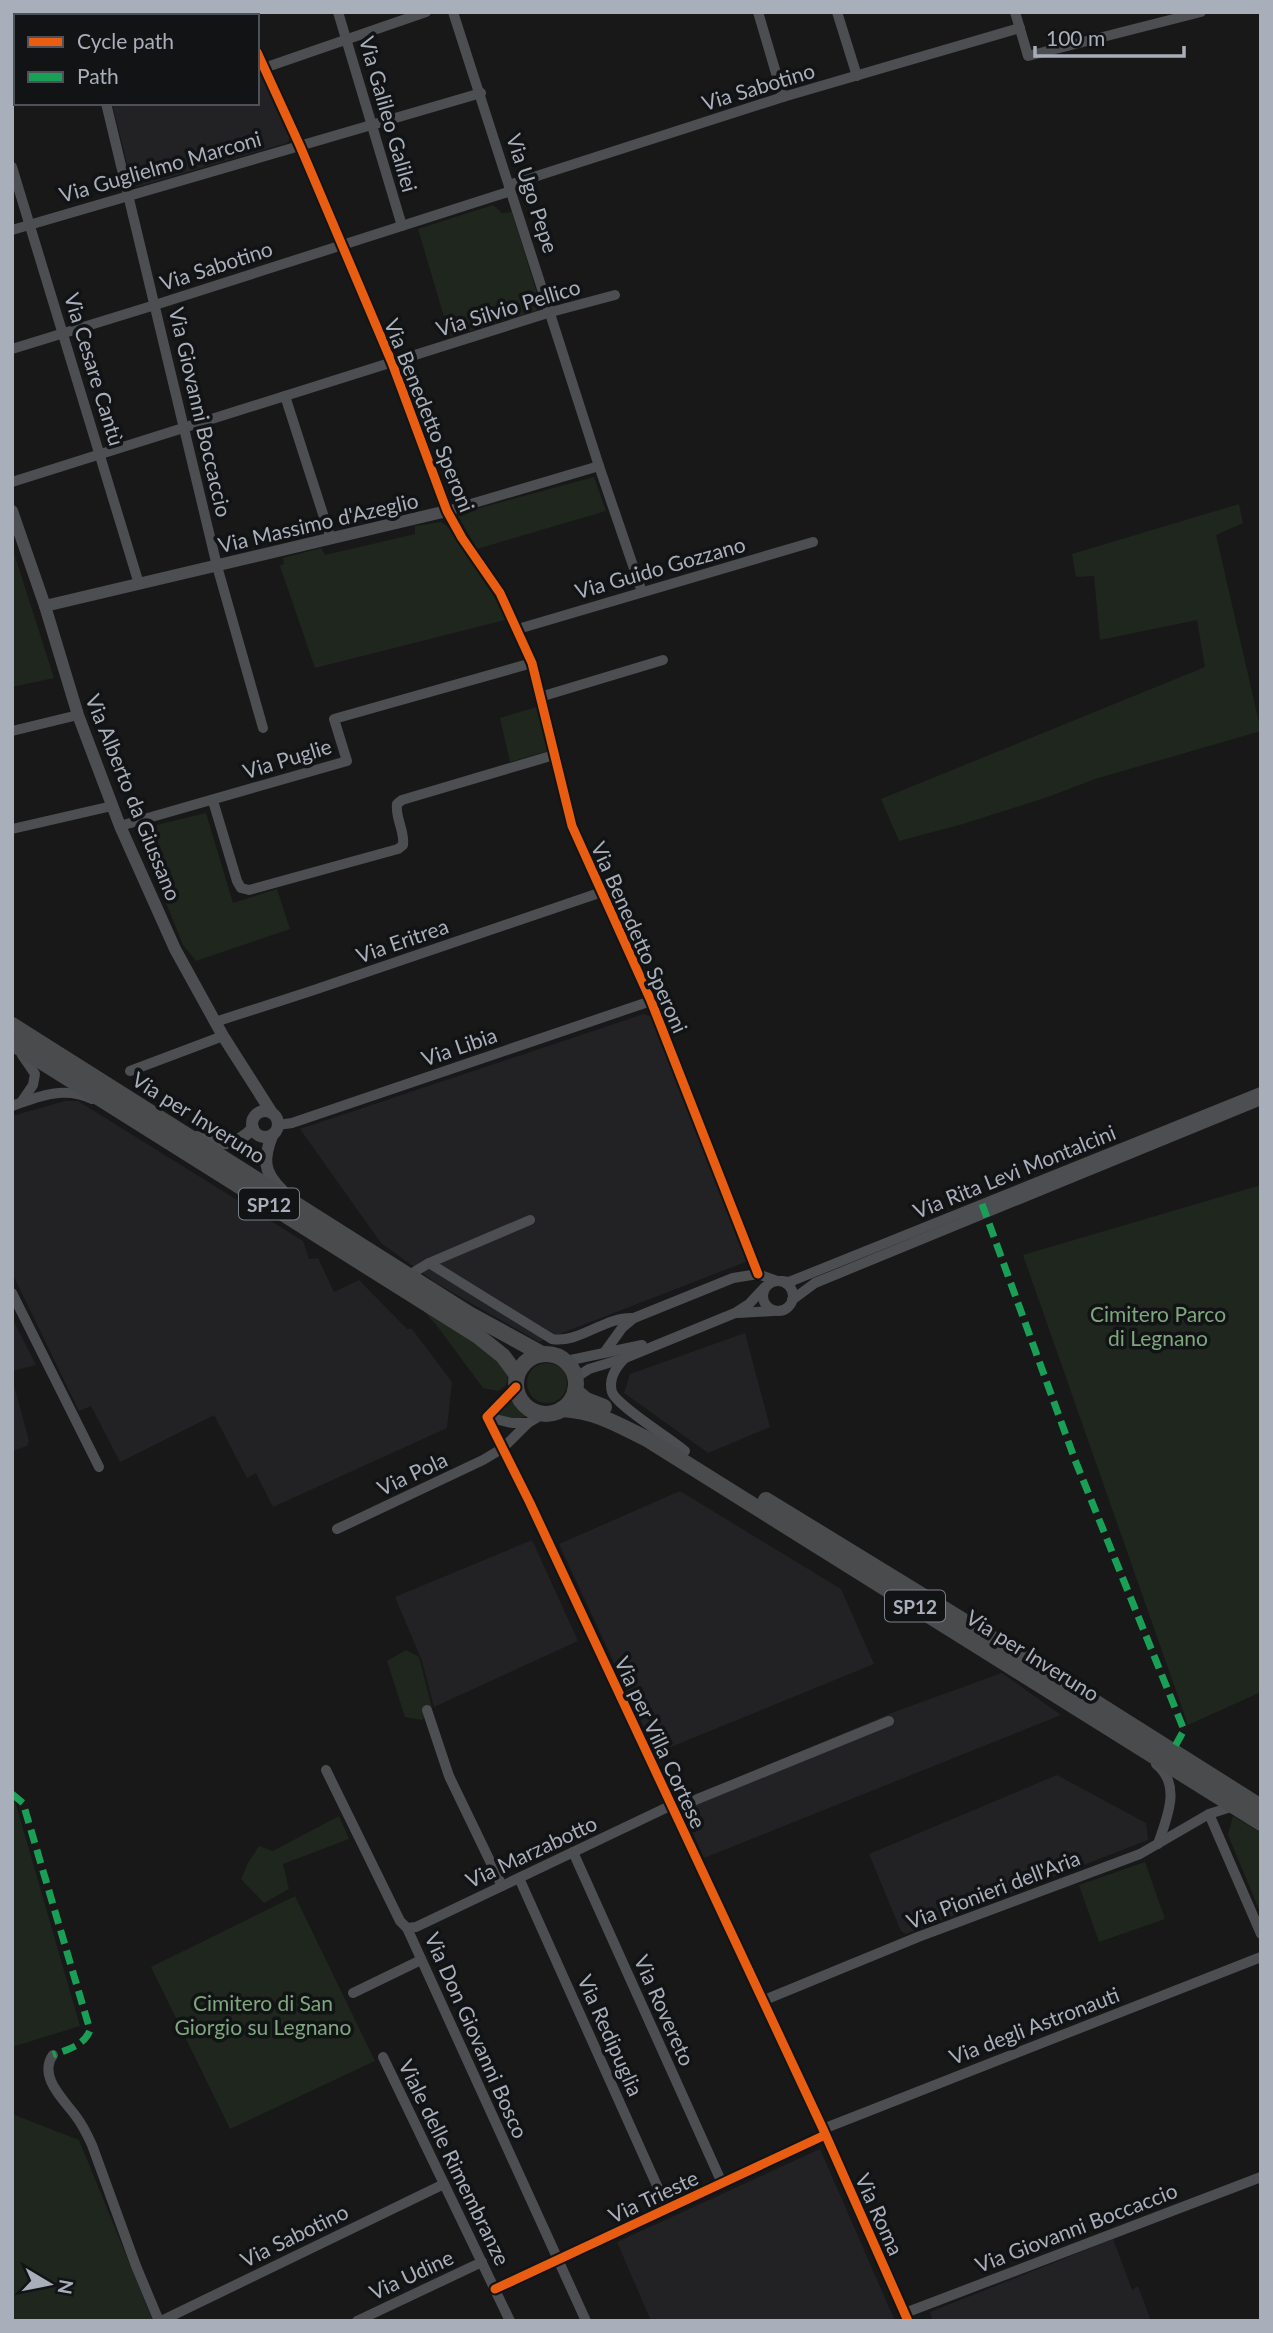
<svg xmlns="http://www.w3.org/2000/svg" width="1273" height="2333" viewBox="0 0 1273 2333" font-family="Lato,sans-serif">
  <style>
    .built { fill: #222225 }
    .green { fill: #1e261e }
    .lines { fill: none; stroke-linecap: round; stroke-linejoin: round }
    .minor { stroke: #4c4e52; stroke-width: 10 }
    .tertiary { stroke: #4c4e52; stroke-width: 12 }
    .primary { stroke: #4a4b4d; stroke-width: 16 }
    .quiet { stroke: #1a9f57; stroke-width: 7; stroke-dasharray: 14 7; stroke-linecap: butt }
    .cycleway-casing { stroke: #121315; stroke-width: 13 }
    .cycleway { stroke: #e95d12; stroke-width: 9 }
    .labels { text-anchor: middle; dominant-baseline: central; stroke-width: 7; stroke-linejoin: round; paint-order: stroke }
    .shield { fill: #121315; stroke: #7b8089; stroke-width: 2 }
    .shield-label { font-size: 19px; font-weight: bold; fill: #a8afbb }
    .street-label { font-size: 21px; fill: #a8afbb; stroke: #121315 }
    .park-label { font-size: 21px; fill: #7ea77e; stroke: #121315 }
  </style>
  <rect width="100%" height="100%" fill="#181819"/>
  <g class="built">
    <polygon points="89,12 237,12 238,16 90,16"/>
    <polygon points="257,61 290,139 287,143 137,187 132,184 112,103 257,103"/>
    <polygon points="644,1014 652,1017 748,1261 539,1342 436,1283 381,1243 300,1129"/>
    <polygon points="65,1101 78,1101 303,1241 309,1259 318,1258 334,1292 359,1280 407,1329 412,1329 452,1382 447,1428 273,1507 256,1473 247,1478 214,1415 120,1462 91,1406 79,1411 12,1273 12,1116"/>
    <polygon points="14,1322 36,1365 12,1371 12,1323"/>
    <polygon points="745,1333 770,1427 708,1453 624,1393 630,1374"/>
    <polygon points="12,1378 29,1441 27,1446 12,1451"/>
    <polygon points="680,1491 841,1589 874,1664 656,1753 559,1544"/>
    <polygon points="532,1540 578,1641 434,1707 422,1661 395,1597"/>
    <polygon points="1002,1673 1061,1715 704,1858 679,1802 894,1712"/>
    <polygon points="1057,1775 1146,1823 1148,1840 906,1934 901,1931 869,1854"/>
    <polygon points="820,2149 895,2321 651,2321 617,2242"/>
    <polygon points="1113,2239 1132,2290 1138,2286 1151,2321 933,2321 930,2312"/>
  </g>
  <g class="green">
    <polygon points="493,205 502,213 512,212 540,303 536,311 450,337 418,229"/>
    <polygon points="594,477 606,511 477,549 457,514"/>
    <polygon points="1239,504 1243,523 1216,535 1261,731 1095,779 1048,797 963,824 899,841 881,799 1205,667 1197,620 1100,640 1094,576 1076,577 1072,554"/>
    <polygon points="441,522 448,527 509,619 315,668 280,566 284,564 283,558 321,548 325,555 415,534 415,526"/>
    <polygon points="12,547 54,678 12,687"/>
    <polygon points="537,707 548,751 510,762 500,718"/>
    <polygon points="206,813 233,903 277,889 290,929 196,961 183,945 138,833 140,829"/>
    <polygon points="1261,1185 1261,1692 1188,1725 1023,1255"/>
    <path d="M416,1302C440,1318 493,1347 506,1370C509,1376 508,1381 505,1386L498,1391L483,1388L437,1326Z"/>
    <circle cx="547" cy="1383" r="20"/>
    <path d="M513,1397L521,1408L531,1414C520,1420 507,1420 496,1413Z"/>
    <polygon points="406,1650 419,1657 432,1708 422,1720 405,1717 387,1661"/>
    <polygon points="15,1801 80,2026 12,2047 12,1802"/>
    <polygon points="339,1816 349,1839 283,1864 289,1889 264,1903 241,1879 248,1863 259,1846 273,1851"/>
    <polygon points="1233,1816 1261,1833 1261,1914 1228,1835"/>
    <polygon points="1145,1862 1165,1919 1099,1942 1079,1885"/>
    <polygon points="295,1896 375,2061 230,2129 151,1967"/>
    <polygon points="12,2114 79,2140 153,2321 12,2321"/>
  </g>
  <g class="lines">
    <g class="minor">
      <polyline points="23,12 24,16"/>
      <polyline points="85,12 86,16"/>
      <polyline points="338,12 402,226"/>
      <polyline points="453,12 599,466 642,592"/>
      <polyline points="758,12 783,97"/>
      <polyline points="837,12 857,76"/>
      <polyline points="1015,12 1028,56 1201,12"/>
      <polyline points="264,68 426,12"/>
      <polyline points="12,74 16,73"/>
      <polyline points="106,103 217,566 263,728"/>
      <polyline points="12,167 139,584"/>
      <polyline points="509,185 783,97 1020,28"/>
      <polyline points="12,230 481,93"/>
      <polyline points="12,349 155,305 511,191"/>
      <polyline points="285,396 331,539"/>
      <polyline points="599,466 447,511 462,538 500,593 532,663 572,826 651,1001 758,1274"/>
      <polyline points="12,482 551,312 615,295"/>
      <polyline points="518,629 813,542"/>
      <polyline points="540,697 663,660"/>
      <polyline points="12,731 78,715"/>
      <path d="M213,801L237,881L241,888L249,890L398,849L403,845C405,831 395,818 397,804L402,800L554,755"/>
      <polyline points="120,826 347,761 334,719 532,663"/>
      <polyline points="12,829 112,806"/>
      <polyline points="215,1022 314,990 602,892"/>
      <polyline points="22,1055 35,1074 33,1085 22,1101"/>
      <polyline points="130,1071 223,1036"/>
      <path d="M12,1106C39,1096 65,1086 92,1099"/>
      <polyline points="278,1125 292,1123 651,1001"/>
      <path d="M429,1263L552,1339C579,1344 605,1316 634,1318"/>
      <polyline points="409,1275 429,1263 530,1220"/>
      <circle cx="778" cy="1296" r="15"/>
      <polyline points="782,1281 789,1282 1261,1092"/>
      <polyline points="12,1293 99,1467"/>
      <polyline points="792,1300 815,1283 1261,1100"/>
      <polyline points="738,1313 773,1311"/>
      <polyline points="604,1353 622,1328 634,1318 733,1278 758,1274 777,1281"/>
      <path d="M625,1358C616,1367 608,1378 612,1392C617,1406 670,1438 685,1451"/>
      <polyline points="566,1361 642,1345"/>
      <polyline points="575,1378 589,1369 625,1358 735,1313 749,1304 765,1287"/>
      <polyline points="516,1387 487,1417 530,1503 823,2129 908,2321"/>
      <polyline points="487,1417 512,1423 528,1423"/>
      <polyline points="337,1529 483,1460 503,1448 528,1423 543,1414"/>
      <polyline points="427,1710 449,1776 502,1886"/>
      <path d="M1156,1764C1182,1785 1167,1817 1158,1844"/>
      <polyline points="326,1770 400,1921 407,1928 586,2321"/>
      <polyline points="673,1809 889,1721"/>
      <polyline points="1209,1814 1261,1934"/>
      <polyline points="573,1852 722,2183"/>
      <polyline points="519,1878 667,2208"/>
      <polyline points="407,1928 416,1927 672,1805"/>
      <polyline points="353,1993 421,1960"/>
      <polyline points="762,2001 918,1937 1140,1854 1209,1814 1234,1806"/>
      <path d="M53,2055C38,2076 63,2099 75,2115C82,2124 87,2134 92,2145L136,2266L159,2321"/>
      <polyline points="383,2057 510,2321"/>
      <polyline points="823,2129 1261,1957"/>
      <polyline points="495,2289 825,2135"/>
      <polyline points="905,2313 1261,2177"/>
      <polyline points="161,2321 444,2184"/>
      <polyline points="357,2321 482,2262"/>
    </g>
    <g class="tertiary">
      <polyline points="241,12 242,16"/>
      <polyline points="12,511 45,606 78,715 120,826 175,949 223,1036 272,1113"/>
      <polyline points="45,606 447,511 392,363 300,146 257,52"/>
      <circle cx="265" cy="1124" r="13"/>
      <path d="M272,1136C263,1159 263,1172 282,1190"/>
      <path d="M197,1137C219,1146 236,1147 253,1128"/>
    </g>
    <g class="primary">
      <polyline points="12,1025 469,1314 542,1354"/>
      <polyline points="12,1043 478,1336 503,1356 517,1375"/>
      <circle cx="546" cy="1384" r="30"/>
      <polyline points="575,1391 586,1400 604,1407"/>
      <path d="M562,1409C596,1411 617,1424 647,1439L1261,1823"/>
      <polyline points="766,1500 1060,1680 1261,1807"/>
    </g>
    <g class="quiet">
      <polyline points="982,1204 1075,1460 1184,1730 1173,1750"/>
      <path d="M12,1794L23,1803L90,2030C84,2046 68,2049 53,2055"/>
    </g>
    <g class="cycleway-casing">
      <g id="cycleway">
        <polyline points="257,52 300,146 392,363 447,511 462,538 500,593 532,663 572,826 651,1001 758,1274"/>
        <polyline points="516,1387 487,1417 530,1503 823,2129 908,2321"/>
        <polyline points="495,2289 825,2135"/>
      </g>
    </g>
    <use href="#cycleway" class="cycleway"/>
  </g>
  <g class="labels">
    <g class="shield">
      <rect x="239" y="1188.5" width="60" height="31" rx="5"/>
      <rect x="885" y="1590.5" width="60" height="31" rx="5"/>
    </g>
    <g class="shield-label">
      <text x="269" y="1204">SP12</text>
      <text x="915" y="1606">SP12</text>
    </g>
    <g class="street-label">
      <text transform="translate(758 86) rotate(-17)">Via Sabotino</text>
      <text transform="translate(389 114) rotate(74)">Via Galileo Galilei</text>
      <text transform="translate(160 166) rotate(-16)">Via Guglielmo Marconi</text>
      <text transform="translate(533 193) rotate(72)">Via Ugo Pepe</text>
      <text transform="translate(216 265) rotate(-18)">Via Sabotino</text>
      <text transform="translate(508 307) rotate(-17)">Via Silvio Pellico</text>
      <text transform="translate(95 369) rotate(73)">Via Cesare Cantù</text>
      <text transform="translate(201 412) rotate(77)">Via Giovanni Boccaccio</text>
      <text transform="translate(430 415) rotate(68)">Via Benedetto Speroni</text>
      <text transform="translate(318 522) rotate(-13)">Via Massimo d'Azeglio</text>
      <text transform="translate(660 567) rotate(-16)">Via Guido Gozzano</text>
      <text transform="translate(287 758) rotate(-17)">Via Puglie</text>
      <text transform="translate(134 797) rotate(68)">Via Alberto da Giussano</text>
      <text transform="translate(640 937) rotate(66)">Via Benedetto Speroni</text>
      <text transform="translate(402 940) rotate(-19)">Via Eritrea</text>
      <text transform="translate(459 1046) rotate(-19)">Via Libia</text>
      <text transform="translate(199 1117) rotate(32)">Via per Inveruno</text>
      <text transform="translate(1014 1171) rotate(-22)">Via Rita Levi Montalcini</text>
      <text transform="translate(412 1473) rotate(-25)">Via Pola</text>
      <text transform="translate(1033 1655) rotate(32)">Via per Inveruno</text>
      <text transform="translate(661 1742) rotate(65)">Via per Villa Cortese</text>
      <text transform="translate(531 1851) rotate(-25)">Via Marzabotto</text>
      <text transform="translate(993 1889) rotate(-21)">Via Pionieri dell'Aria</text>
      <text transform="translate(665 2010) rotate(66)">Via Rovereto</text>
      <text transform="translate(1034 2025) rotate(-21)">Via degli Astronauti</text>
      <text transform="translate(477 2035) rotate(66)">Via Don Giovanni Bosco</text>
      <text transform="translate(611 2035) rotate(66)">Via Redipuglia</text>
      <text transform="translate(455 2162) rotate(64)">Viale delle Rimembranze</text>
      <text transform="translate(653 2196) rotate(-25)">Via Trieste</text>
      <text transform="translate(880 2214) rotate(66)">Via Roma</text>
      <text transform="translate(1076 2227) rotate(-21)">Via Giovanni Boccaccio</text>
      <text transform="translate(294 2235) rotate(-26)">Via Sabotino</text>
      <text transform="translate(411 2274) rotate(-25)">Via Udine</text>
    </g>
    <g class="park-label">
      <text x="1158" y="1313">Cimitero Parco<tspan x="1158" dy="24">di Legnano</tspan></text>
      <text x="263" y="2002">Cimitero di San<tspan x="263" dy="24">Giorgio su Legnano</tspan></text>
    </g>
  </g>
  <rect width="1273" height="2333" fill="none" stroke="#a8afbb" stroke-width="28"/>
  <rect x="14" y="14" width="245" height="91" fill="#121315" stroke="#4e5157" stroke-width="2"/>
  <rect x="28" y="37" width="35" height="10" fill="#e95d12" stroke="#4e5157" stroke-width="2"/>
  <text x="77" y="49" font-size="21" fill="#a8afbb">Cycle path</text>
  <rect x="28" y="72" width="35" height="10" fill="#1a9f57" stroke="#4e5157" stroke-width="2"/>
  <text x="77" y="84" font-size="21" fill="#a8afbb">Path</text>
  <g transform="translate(49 2284) rotate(100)" stroke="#121315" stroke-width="5" paint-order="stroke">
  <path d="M0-5L12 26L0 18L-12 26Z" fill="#a8afbb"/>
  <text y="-10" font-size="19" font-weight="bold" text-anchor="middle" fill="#a8afbb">N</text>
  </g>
  <path d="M1035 46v10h149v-10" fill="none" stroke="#a8afbb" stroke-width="3.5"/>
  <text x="1046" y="46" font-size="21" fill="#a8afbb" stroke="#121315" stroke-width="5" paint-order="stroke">100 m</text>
</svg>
